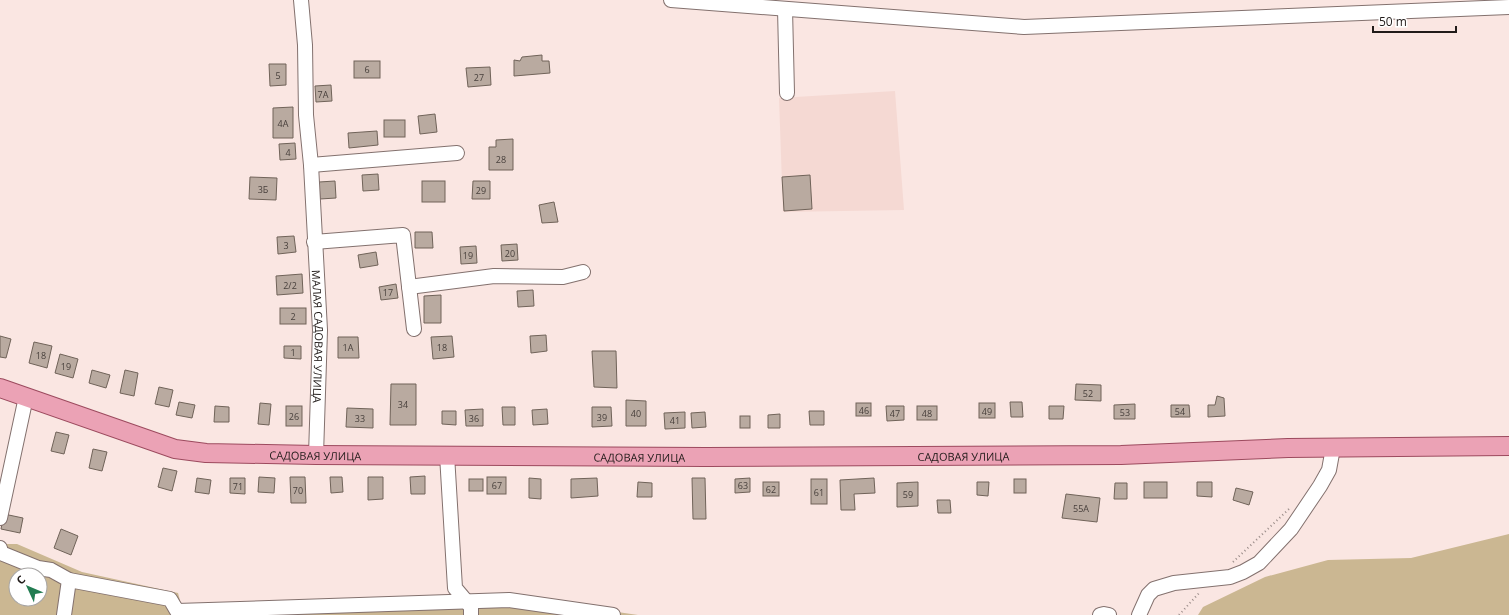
<svg xmlns="http://www.w3.org/2000/svg" width="1509" height="615" viewBox="0 0 1509 615" font-family="'Open Sans',sans-serif">
  <style>
    .built { fill: #f5d9d3 }
    .green { fill: #cbb792; fill-rule: evenodd }
    .building { fill: #b9aaa0; stroke: #706359 }
    .lines { fill: none; stroke-linecap: round; stroke-linejoin: round }
    .minor-casing { stroke: #83716e; stroke-width: 16 }
    .major-casing { stroke: #9c4a5e; stroke-width: 20 }
    .path { stroke: #9a8c89; stroke-width: 2; stroke-dasharray: 1 3; stroke-linecap: butt }
    .minor { stroke: #fff; stroke-width: 14 }
    .major { stroke: #eba2b5; stroke-width: 18 }
    .labels { text-anchor: middle; dominant-baseline: central; stroke-width: 3; stroke-linejoin: round; paint-order: stroke }
    .number-label { font-size: 9px; fill: #473f3b }
    .street-label { font-size: 11px; fill: #211b19; stroke: #fff }
  </style>
  <rect width="100%" height="100%" fill="#fae6e2"/>
  <polygon class="built" points="895,91 904,210 783,212 779,98"/>
  <g class="green">
    <polygon points="1509,534 1509,615 1198,615 1203,607 1265,577 1328,560 1411,558"/>
    <path d="M0,544H17L82,572L178,593L181,604L298,602L501,595L638,615H0ZM16,575H40V599H16Z"/>
  </g>
  <g class="building">
    <polygon points="542,55 542,61 549,61 550,73 514,76 514,60 520,61 522,57"/>
    <rect x="354" y="61" width="26" height="17"/>
    <polygon points="269,64 286,64 286,85 270,86"/>
    <polygon points="490,67 491,85 468,87 466,68"/>
    <polygon points="331,85 332,101 316,102 315,86"/>
    <polygon points="293,107 293,138 273,138 273,108"/>
    <polygon points="435,114 437,132 420,134 418,116"/>
    <rect x="384" y="120" width="21" height="17"/>
    <polygon points="377,131 378,145 349,148 348,133"/>
    <polygon points="513,139 513,170 489,170 489,147 496,147 496,140"/>
    <polygon points="295,143 296,159 280,160 279,144"/>
    <polygon points="378,174 379,190 363,191 362,175"/>
    <polygon points="810,175 812,209 784,211 782,177"/>
    <polygon points="250,177 277,178 276,200 249,199"/>
    <polygon points="335,181 336,198 320,199 319,182"/>
    <rect x="422" y="181" width="23" height="21"/>
    <polygon points="473,181 490,181 490,199 472,199"/>
    <polygon points="554,202 558,222 542,223 539,205"/>
    <polygon points="415,232 432,232 433,248 415,248"/>
    <polygon points="294,236 296,252 278,254 277,237"/>
    <polygon points="517,244 518,260 502,261 501,245"/>
    <polygon points="476,246 477,263 461,264 460,247"/>
    <polygon points="376,252 378,265 360,268 358,255"/>
    <polygon points="302,274 303,293 277,295 276,276"/>
    <polygon points="396,284 398,298 381,300 379,287"/>
    <polygon points="533,290 534,306 518,307 517,291"/>
    <polygon points="441,295 441,323 424,323 424,296"/>
    <rect x="280" y="308" width="26" height="16"/>
    <polygon points="546,335 547,351 531,353 530,336"/>
    <polygon points="0,336 11,339 6,358 0,357"/>
    <polygon points="452,336 454,357 433,359 431,337"/>
    <polygon points="338,337 358,337 359,358 338,358"/>
    <polygon points="34,342 52,346 47,368 29,363"/>
    <polygon points="284,346 301,346 301,359 284,358"/>
    <polygon points="592,351 616,351 617,388 594,387"/>
    <polygon points="60,354 78,359 73,378 55,373"/>
    <polygon points="92,370 110,375 106,388 89,383"/>
    <polygon points="125,370 138,373 134,396 120,393"/>
    <polygon points="391,384 416,384 416,425 390,425"/>
    <polygon points="1076,384 1101,385 1101,401 1075,400"/>
    <polygon points="159,387 173,390 169,407 155,404"/>
    <polygon points="1217,396 1224,398 1225,416 1208,417 1208,405 1215,405"/>
    <polygon points="626,400 646,401 646,426 626,426"/>
    <polygon points="179,402 195,405 192,418 176,415"/>
    <polygon points="1010,402 1022,402 1023,417 1011,417"/>
    <polygon points="260,403 271,404 269,425 258,424"/>
    <rect x="856" y="403" width="15" height="13"/>
    <rect x="979" y="403" width="16" height="15"/>
    <polygon points="1135,404 1135,419 1114,419 1114,405"/>
    <polygon points="1171,405 1189,405 1190,417 1171,417"/>
    <polygon points="215,406 229,407 229,422 214,422"/>
    <rect x="286" y="406" width="16" height="20"/>
    <polygon points="886,406 904,406 904,420 887,421"/>
    <rect x="917" y="406" width="20" height="14"/>
    <polygon points="1049,406 1064,406 1063,419 1049,419"/>
    <polygon points="502,407 515,407 515,425 503,425"/>
    <polygon points="592,407 611,407 612,426 592,427"/>
    <polygon points="347,408 373,409 373,428 346,427"/>
    <polygon points="483,409 483,426 466,426 465,410"/>
    <polygon points="547,409 548,424 533,425 532,410"/>
    <polygon points="442,411 456,411 456,425 442,424"/>
    <polygon points="809,411 824,411 824,425 810,425"/>
    <polygon points="685,412 685,428 665,429 664,413"/>
    <polygon points="705,412 706,427 692,428 691,413"/>
    <polygon points="780,414 780,428 768,428 768,415"/>
    <rect x="740" y="416" width="10" height="12"/>
    <polygon points="56,432 69,435 64,454 51,451"/>
    <polygon points="93,449 107,452 102,471 89,468"/>
    <polygon points="163,468 177,471 172,491 158,487"/>
    <polygon points="425,476 425,494 411,494 410,477"/>
    <polygon points="259,477 275,478 274,493 258,492"/>
    <polygon points="290,477 305,477 306,503 291,503"/>
    <polygon points="330,477 342,477 343,492 331,493"/>
    <polygon points="368,477 383,477 383,499 368,500"/>
    <rect x="487" y="477" width="19" height="17"/>
    <polygon points="197,478 211,480 209,494 195,492"/>
    <polygon points="230,478 245,478 245,494 230,493"/>
    <polygon points="529,478 541,479 541,499 529,498"/>
    <polygon points="597,478 598,496 571,498 571,479"/>
    <polygon points="692,478 705,478 706,519 693,519"/>
    <polygon points="750,478 750,492 735,493 735,479"/>
    <polygon points="874,478 875,493 854,494 855,510 841,510 840,480"/>
    <rect x="469" y="479" width="14" height="12"/>
    <rect x="811" y="479" width="16" height="25"/>
    <rect x="1014" y="479" width="12" height="14"/>
    <polygon points="638,482 652,483 652,497 637,497"/>
    <rect x="763" y="482" width="16" height="14"/>
    <polygon points="918,482 918,506 897,507 897,483"/>
    <polygon points="977,482 989,482 988,496 977,495"/>
    <rect x="1144" y="482" width="23" height="16"/>
    <polygon points="1197,482 1212,482 1212,497 1197,496"/>
    <polygon points="1115,483 1127,483 1127,499 1114,499"/>
    <polygon points="1236,488 1253,492 1249,505 1233,500"/>
    <polygon points="1066,494 1100,498 1097,522 1062,518"/>
    <polygon points="937,500 950,500 951,513 938,513"/>
    <polygon points="4,514 23,518 20,533 1,529"/>
    <polygon points="61,529 78,536 71,555 54,548"/>
  </g>
  <g class="lines">
    <g class="minor-casing">
      <g id="minor">
        <path id="s1" d="M301,0L305,45L306,115L311,165L320,330L316,455"/>
        <polyline points="671,0 1024,27 1509,7"/>
        <polyline points="785,9 787,93"/>
        <polyline points="311,165 457,153"/>
        <polyline points="314,242 403,235 414,329"/>
        <polyline points="409,287 494,276 563,277 583,272"/>
        <polyline points="447,455 455,588 471,607 471,615"/>
        <polyline points="0,518 26,397"/>
        <polyline points="0,548 1,553 38,568 51,570 69,580 64,615"/>
        <polyline points="69,580 170,599 177,611 509,600 613,615"/>
        <polyline points="1100,615 1104,614 1109,615"/>
        <polyline points="1139,615 1148,595 1154,589 1174,583 1230,577 1243,572 1259,563 1291,529 1320,486 1329,470 1333,448"/>
      </g>
    </g>
    <g class="major-casing">
      <g id="major">
        <path id="s2" d="M0,388L175,449L206,453L316,455L706,457L1121,455L1288,448L1509,446"/>
      </g>
    </g>
    <g class="path">
      <polyline points="1233,562 1289,509"/>
      <polyline points="1179,615 1200,592"/>
    </g>
    <use href="#minor" class="minor"/>
    <use href="#major" class="major"/>
  </g>
  <g class="labels">
    <g class="number-label">
      <text x="367" y="69">6</text>
      <text x="278" y="75">5</text>
      <text x="479" y="77">27</text>
      <text x="323" y="94">7А</text>
      <text x="283" y="123">4А</text>
      <text x="288" y="152">4</text>
      <text x="501" y="159">28</text>
      <text x="263" y="189">3Б</text>
      <text x="481" y="190">29</text>
      <text x="286" y="245">3</text>
      <text x="510" y="253">20</text>
      <text x="468" y="255">19</text>
      <text x="290" y="285">2/2</text>
      <text x="388" y="292">17</text>
      <text x="293" y="316">2</text>
      <text x="348" y="347">1А</text>
      <text x="442" y="347">18</text>
      <text x="293" y="352">1</text>
      <text x="41" y="355">18</text>
      <text x="66" y="366">19</text>
      <text x="1088" y="393">52</text>
      <text x="403" y="404">34</text>
      <text x="864" y="410">46</text>
      <text x="987" y="411">49</text>
      <text x="1180" y="411">54</text>
      <text x="1125" y="412">53</text>
      <text x="636" y="413">40</text>
      <text x="895" y="413">47</text>
      <text x="927" y="413">48</text>
      <text x="294" y="416">26</text>
      <text x="602" y="417">39</text>
      <text x="360" y="418">33</text>
      <text x="474" y="418">36</text>
      <text x="675" y="420">41</text>
      <text x="497" y="485">67</text>
      <text x="743" y="485">63</text>
      <text x="238" y="486">71</text>
      <text x="771" y="489">62</text>
      <text x="298" y="490">70</text>
      <text x="819" y="492">61</text>
      <text x="908" y="494">59</text>
      <text x="1081" y="508">55А</text>
    </g>
    <g class="street-label">
      <text stroke="none"><textPath href="#s1" startOffset="337">МАЛАЯ САДОВАЯ УЛИЦА</textPath></text>
      <text stroke="none"><textPath href="#s2" startOffset="326">САДОВАЯ УЛИЦА</textPath></text>
      <text stroke="none"><textPath href="#s2" startOffset="974">САДОВАЯ УЛИЦА</textPath></text>
      <text stroke="none"><textPath href="#s2" startOffset="650">САДОВАЯ УЛИЦА</textPath></text>
    </g>
  </g>
  <g transform="translate(28 587) rotate(314)"><circle r="19" fill="#ffffff" stroke="#a6a4a3"/>
  <path d="M0-3L7 15L0 10L-7 15Z" fill="#227c51"/>
  <text y="-6" font-size="11" font-weight="bold" text-anchor="middle" fill="#211b19">С</text>
  </g>
  <path d="M1373 26v6h83v-6" fill="none" stroke="#211b19" stroke-width="2"/>
  <text x="1379" y="26" font-size="12" fill="#211b19" stroke="#ffffff" stroke-width="3" paint-order="stroke">50 m</text>
</svg>
